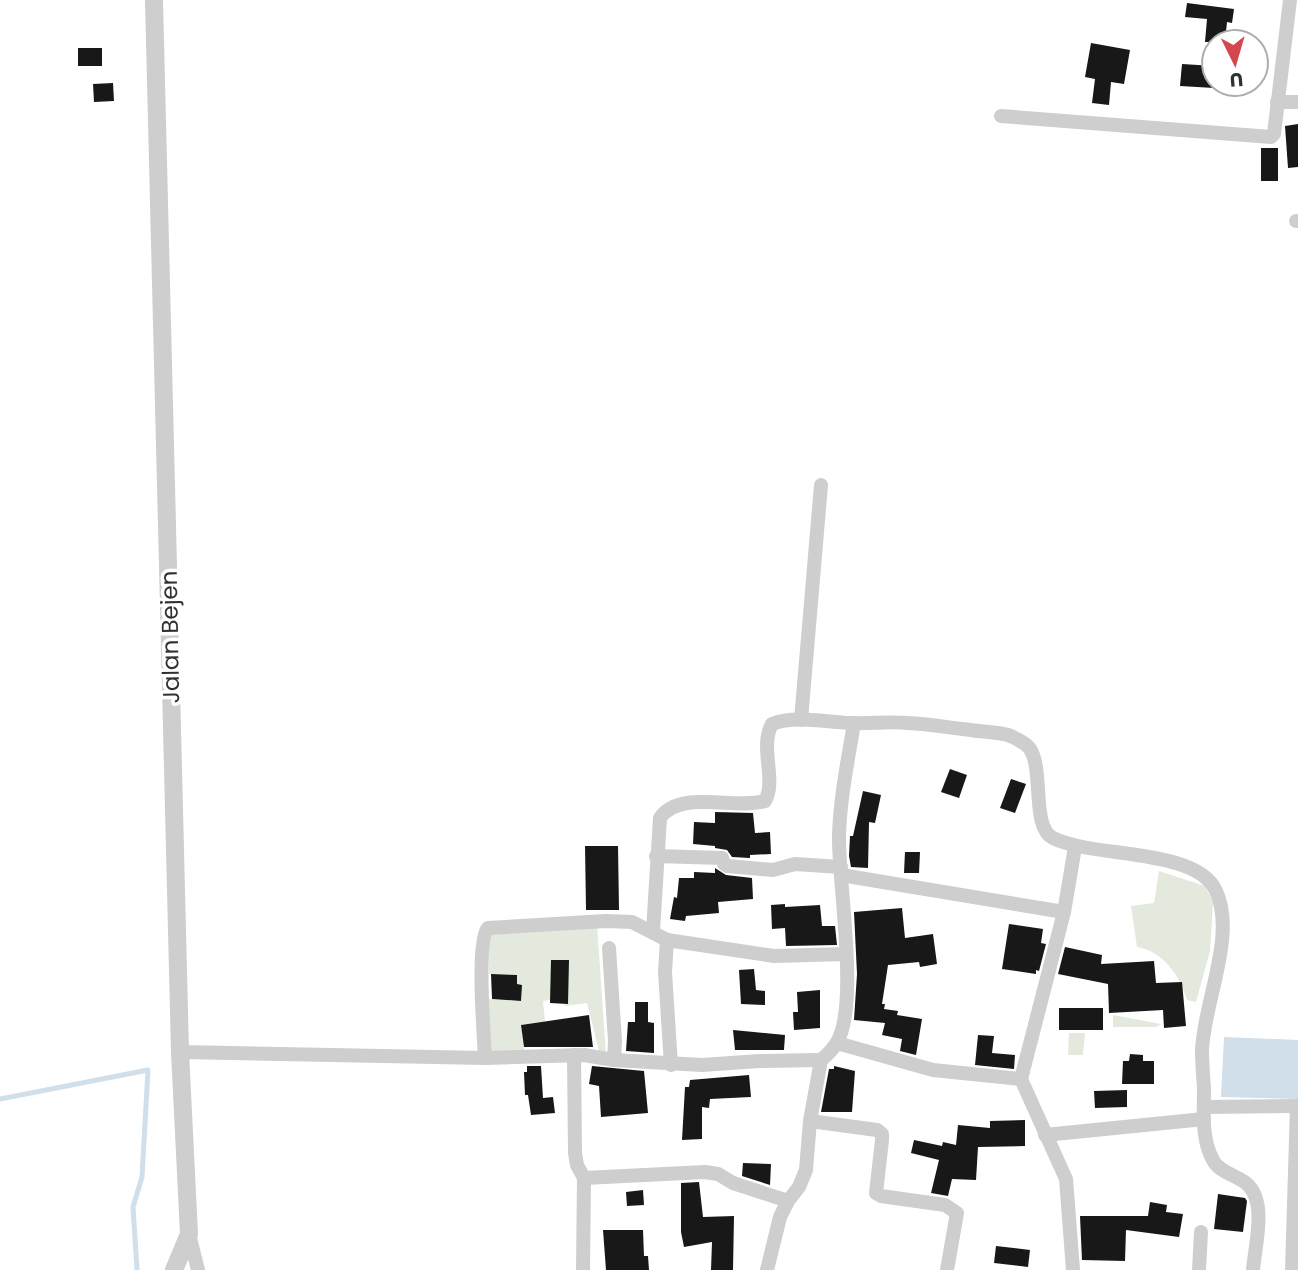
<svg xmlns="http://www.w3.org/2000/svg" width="1298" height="1270" viewBox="0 0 1298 1270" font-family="Poppins,sans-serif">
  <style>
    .green { fill: #e4e9de }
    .water { fill: #d0dfea }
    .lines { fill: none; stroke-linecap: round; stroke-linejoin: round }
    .stream { stroke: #d0dfea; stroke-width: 5 }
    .building { fill: #181818 }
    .minor { stroke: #cecece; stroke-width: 14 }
    .tertiary { stroke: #cecece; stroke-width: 18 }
    .labels { text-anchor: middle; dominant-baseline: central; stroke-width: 7; stroke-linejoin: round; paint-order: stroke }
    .street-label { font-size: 23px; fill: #313131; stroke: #fff }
  </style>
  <rect width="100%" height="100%" fill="#fff"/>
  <g class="green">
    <path d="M1159,871L1205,886L1213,903L1210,951L1196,1002L1187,1000C1180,976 1163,951 1137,947L1131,906L1154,903Z"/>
    <polygon points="597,925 606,1055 600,1055 587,1003 565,1006 564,998 543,1001 545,1021 521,1025 525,1056 489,1053 488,999 521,1001 522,985 517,984 517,975 489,974 487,933"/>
    <polygon points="1113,1015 1161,1024 1156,1027 1113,1027"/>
    <polygon points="1069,1033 1085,1033 1083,1055 1068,1055"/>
  </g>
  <polygon class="water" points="1224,1037 1298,1040 1298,1099 1221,1097"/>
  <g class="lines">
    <polyline class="stream" points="0,1099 148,1070 142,1177 133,1207 137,1270"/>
  </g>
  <g class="building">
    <polygon points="1187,3 1234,9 1232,23 1227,22 1225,42 1205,42 1207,19 1185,17"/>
    <polygon points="1091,43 1130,50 1124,84 1111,82 1109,105 1092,103 1095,79 1085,77"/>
    <rect x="78" y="48" width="24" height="18"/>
    <polygon points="1182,64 1214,66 1214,88 1180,86"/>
    <polygon points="113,83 114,101 94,102 93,84"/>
    <polygon points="1298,124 1298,167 1288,168 1285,126"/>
    <rect x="1261" y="148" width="17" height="33"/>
    <polygon points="950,769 967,775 959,798 941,792"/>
    <polygon points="1011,779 1026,784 1015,813 1000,808"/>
    <polygon points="863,791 881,795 875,823 869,822 868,868 851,867 849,856 850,836 853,836"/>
    <polygon points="715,812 753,813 755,833 770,832 771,854 750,855 750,858 732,857 727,850 715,848 715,846 693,844 694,822 715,823"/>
    <polygon points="585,846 618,846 619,910 586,910"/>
    <polygon points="905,852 920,852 919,873 904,873"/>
    <polygon points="715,868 726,875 752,878 753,899 718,902 719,913 686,916 685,921 670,919 674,897 677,898 679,878 694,878 694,872 715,873"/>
    <polygon points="785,904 785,907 820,905 822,926 835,926 837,945 786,946 785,928 772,929 771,905"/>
    <polygon points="902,908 905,938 933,934 937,964 920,967 919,962 888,965 882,1004 885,1004 884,1009 898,1011 897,1015 922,1019 916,1055 900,1051 902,1039 882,1035 885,1023 854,1020 857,974 854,912"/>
    <polygon points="1009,924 1043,929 1041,943 1046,944 1039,971 1036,970 1036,974 1002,969"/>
    <polygon points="1065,947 1102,955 1101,964 1154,961 1156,983 1182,982 1186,1026 1164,1028 1163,1010 1109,1013 1108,984 1058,974"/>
    <polygon points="551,960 569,960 568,1004 550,1003"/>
    <polygon points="754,969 756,990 765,991 765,1005 741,1004 739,970"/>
    <polygon points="491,974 517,975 517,984 522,985 521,1001 492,999"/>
    <polygon points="820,990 820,1028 794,1030 793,1012 798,1012 797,992"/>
    <polygon points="635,1002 648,1002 648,1022 654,1023 654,1053 626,1051 628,1022 635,1022"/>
    <rect x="1059" y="1008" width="44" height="22"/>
    <polygon points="589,1015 593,1047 524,1047 521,1025"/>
    <polygon points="733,1030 785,1035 784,1050 735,1050"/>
    <polygon points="978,1035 994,1036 992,1053 1015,1055 1014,1069 975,1065"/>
    <polygon points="1130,1054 1143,1055 1143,1061 1154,1061 1154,1084 1122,1084 1123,1061 1129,1061"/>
    <polygon points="527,1066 541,1066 543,1098 553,1097 555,1113 531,1115 528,1095 525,1095 524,1072 527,1072"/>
    <polygon points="592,1066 644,1071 648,1113 601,1117 599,1086 589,1084"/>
    <polygon points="834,1066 855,1071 852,1112 821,1112 829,1069 834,1069"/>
    <polygon points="749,1075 751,1097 710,1099 709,1108 702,1107 702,1139 682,1140 685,1087 689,1087 690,1080"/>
    <polygon points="1127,1090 1127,1107 1095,1108 1094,1091"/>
    <polygon points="1025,1120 1025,1146 978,1147 976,1180 952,1179 948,1196 931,1193 939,1160 911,1153 914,1140 942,1146 943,1142 956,1145 958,1125 990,1128 990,1121"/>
    <polygon points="743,1163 771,1164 770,1185 742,1176"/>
    <polygon points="699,1182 703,1217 734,1216 733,1270 711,1270 712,1242 684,1247 681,1232 681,1183"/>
    <polygon points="643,1190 644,1205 627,1206 626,1192"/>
    <polygon points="1218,1194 1245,1198 1247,1201 1243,1232 1214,1229"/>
    <polygon points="1150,1202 1167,1205 1166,1212 1183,1214 1179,1237 1126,1230 1125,1261 1082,1260 1080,1216 1148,1216"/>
    <polygon points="603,1230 643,1230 644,1256 648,1256 649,1270 606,1270"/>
    <polygon points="996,1246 1030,1250 1028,1267 994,1263"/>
  </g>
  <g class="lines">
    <g class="minor">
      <polyline points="1277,102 1298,102"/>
      <polyline points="1001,116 1271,137 1274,134 1290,0"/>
      <polyline points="1296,221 1298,221"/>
      <polyline points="801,720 821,485"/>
      <polyline points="656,856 722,858 724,864 727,866 773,870 795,864 841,867"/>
      <polyline points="841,875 1064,912"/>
      <path d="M653,931L660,818C680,789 735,810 765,801C777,780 759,747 772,724C795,715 825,722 850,723C870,724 889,721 908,723C929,724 951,728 971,730C983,732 997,732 1008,735C1014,737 1027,744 1030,749C1044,770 1031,827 1053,838C1093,858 1194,848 1215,889C1238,933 1203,1004 1202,1051C1202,1063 1203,1075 1204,1088C1204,1111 1201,1139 1213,1160C1217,1170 1234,1175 1243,1181C1269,1197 1255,1244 1253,1270"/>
      <polyline points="609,948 615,1041 614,1060"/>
      <polyline points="837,1043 933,1070 1021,1079 1066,1179 1073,1270"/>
      <polyline points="180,1052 485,1058 584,1055 614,1060 702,1065 759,1061 821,1060 810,1121 806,1170 799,1187 788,1201 780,1217 767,1270"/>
      <polyline points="574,1055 575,1153 577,1165 584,1178 583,1270"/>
      <path d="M485,1058C484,1036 476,940 488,928L606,921L632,922L667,940"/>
      <path d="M821,1060C826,1056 832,1050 836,1044C860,1007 838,883 839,836C840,798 848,760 854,723"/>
      <polyline points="671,1065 665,972 667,940 774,956 846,954"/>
      <polyline points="1021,1079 1064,912 1075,847"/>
      <polyline points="1204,1107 1298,1106"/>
      <polyline points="810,1121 877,1130 882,1134 882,1140 876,1193 881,1196 945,1205 957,1213 947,1270"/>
      <polyline points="1045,1135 1204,1119"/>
      <polyline points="584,1178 705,1172 718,1174 733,1183 788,1201"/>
      <polyline points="189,1234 198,1270"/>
      <polyline points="1199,1270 1201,1232"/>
      <polyline points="1292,1270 1297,1106"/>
    </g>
    <polyline class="tertiary" points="154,0 180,1052 189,1234 174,1270"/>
  </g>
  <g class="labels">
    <g class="street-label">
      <text transform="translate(170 637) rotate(-91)">Jalan Bejen</text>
    </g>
  </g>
  <g transform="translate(1235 63) rotate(175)"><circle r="33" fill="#ffffff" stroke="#adadad" stroke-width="2"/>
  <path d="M0-5L12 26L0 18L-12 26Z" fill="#d4474f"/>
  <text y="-10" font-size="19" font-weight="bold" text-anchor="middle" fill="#313131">U</text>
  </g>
</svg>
